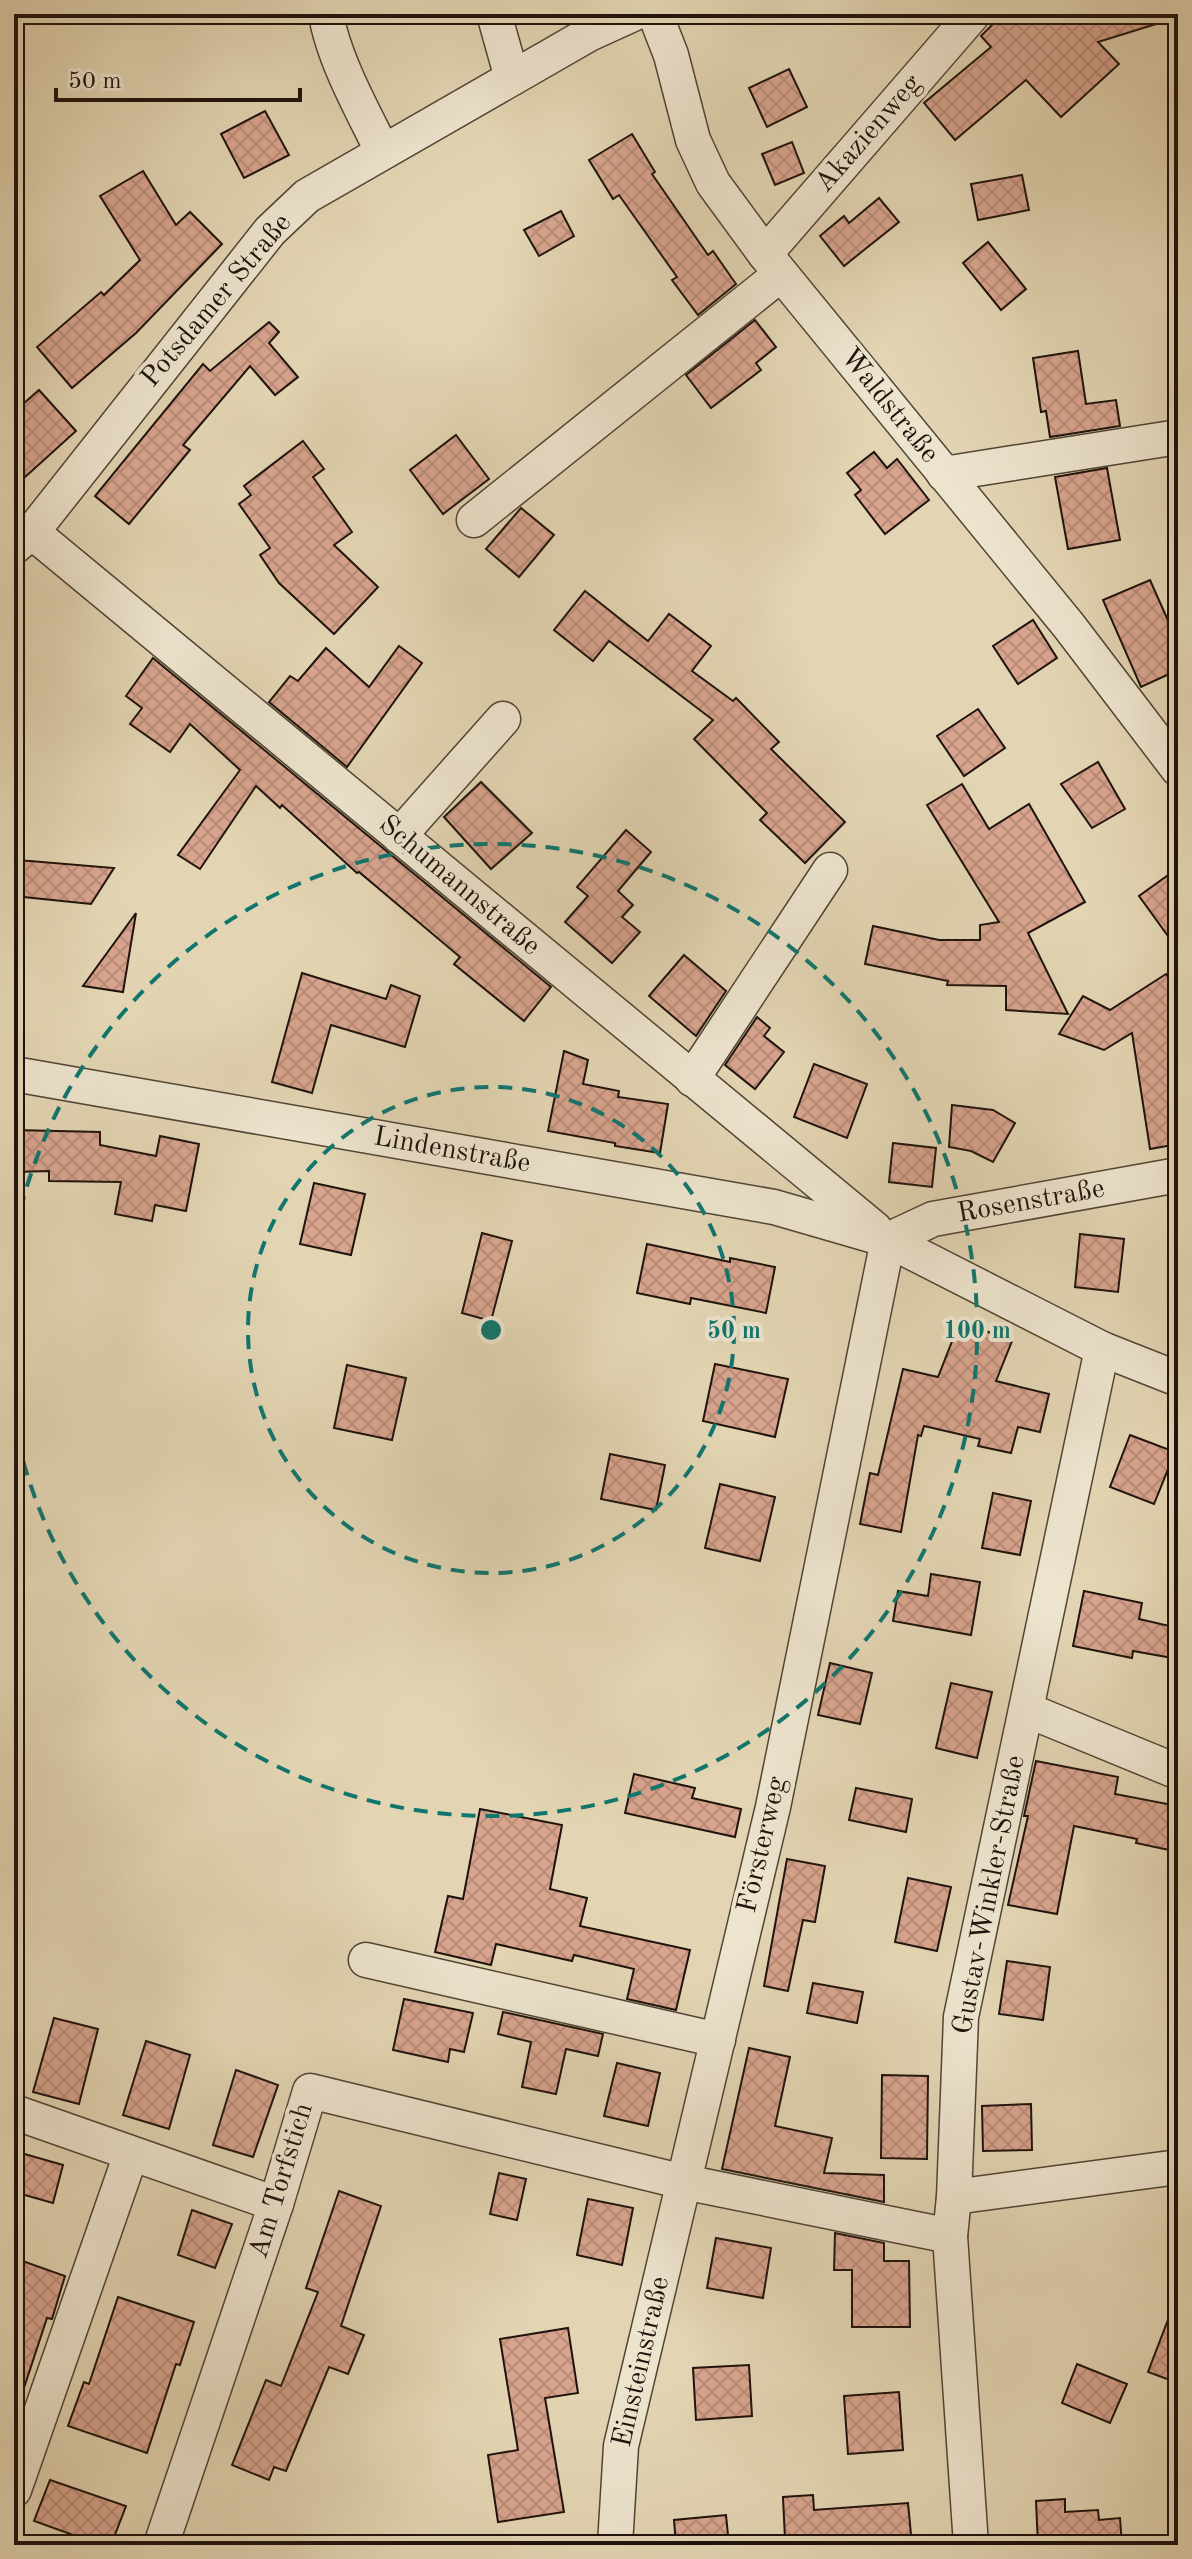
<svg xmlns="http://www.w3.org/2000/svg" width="1192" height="2559" viewBox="0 0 1192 2559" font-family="'Old Standard TT',serif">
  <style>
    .building { fill: url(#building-cross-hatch); stroke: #1f130d; stroke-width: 2 }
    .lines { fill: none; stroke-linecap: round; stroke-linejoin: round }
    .minor-casing { stroke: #504436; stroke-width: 37 }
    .minor { stroke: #ede4ce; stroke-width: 34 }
    .ring { fill: none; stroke: #0f766e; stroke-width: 4; stroke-dasharray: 14 10 }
    .labels { text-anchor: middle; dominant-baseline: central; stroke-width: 8; stroke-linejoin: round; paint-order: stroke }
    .street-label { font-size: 28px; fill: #1f130d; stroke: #ede4ce }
    .centre { fill: #0f766e; stroke: #ede4ce; stroke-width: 4 }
    .ring-label { font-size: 24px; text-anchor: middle; font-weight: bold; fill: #0f766e; stroke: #ede4ce; stroke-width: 8; stroke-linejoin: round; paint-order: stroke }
  </style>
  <defs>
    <pattern id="building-cross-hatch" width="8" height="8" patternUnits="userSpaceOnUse" patternTransform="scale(2)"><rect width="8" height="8" fill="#d8a48e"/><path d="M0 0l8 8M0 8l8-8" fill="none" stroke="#b98c79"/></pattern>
  </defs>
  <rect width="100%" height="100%" fill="#e3d5b3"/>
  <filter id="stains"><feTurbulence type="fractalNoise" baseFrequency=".0025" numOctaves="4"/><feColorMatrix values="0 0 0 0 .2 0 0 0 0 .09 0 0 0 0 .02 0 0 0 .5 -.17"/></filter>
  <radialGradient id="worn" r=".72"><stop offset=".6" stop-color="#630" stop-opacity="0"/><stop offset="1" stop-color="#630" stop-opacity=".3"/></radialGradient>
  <g class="building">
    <polygon points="1003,14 1168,14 1169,20 1098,42 1119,64 1061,117 1026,80 955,140 924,103 991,47 981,36"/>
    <polygon points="789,69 807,107 767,127 749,88"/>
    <polygon points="265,111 289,155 244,178 221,134"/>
    <polygon points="632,134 655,172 652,174 708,255 713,251 736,284 698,315 672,280 677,277 619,195 613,199 589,160"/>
    <polygon points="792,142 804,173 775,185 762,154"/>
    <polygon points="143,171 176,225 190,212 222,244 136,333 72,388 37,347 101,292 104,295 140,260 100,196"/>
    <polygon points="1022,175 1029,210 978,220 971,184"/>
    <polygon points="879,198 899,222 844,266 820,236 844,216 849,223"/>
    <polygon points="561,211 574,236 539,256 524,230"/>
    <polygon points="988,242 1026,289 1001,310 963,263"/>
    <polygon points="755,320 776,347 756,363 761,370 711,408 686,375"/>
    <polygon points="269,322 279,332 269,343 298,377 275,395 250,366 183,445 190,450 129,524 95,496 203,364 210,371"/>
    <polygon points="1078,351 1086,404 1116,400 1120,426 1050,437 1046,411 1041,412 1033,358"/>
    <polygon points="39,390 76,431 14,487 14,412"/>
    <polygon points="456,435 489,479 443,514 410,470"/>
    <polygon points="303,441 324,469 313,477 352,532 334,545 378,587 334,634 279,583 260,555 270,548 239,504 251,495 244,486"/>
    <polygon points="874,452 887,468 897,459 929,500 885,534 855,495 861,490 847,473"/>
    <polygon points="1107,468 1120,540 1068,549 1055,477"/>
    <polygon points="521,508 554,535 519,577 486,549"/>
    <polygon points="1150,580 1178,643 1178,670 1141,687 1103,600"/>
    <polygon points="585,591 648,641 669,614 711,646 692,671 733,701 736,698 779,742 771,749 845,822 805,863 760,820 767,813 694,739 713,720 609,641 593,661 554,630"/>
    <polygon points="1033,620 1057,658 1018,684 993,646"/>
    <polygon points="399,646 422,663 347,767 269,702 290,676 298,681 326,648 369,687"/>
    <polygon points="153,658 551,987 524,1021 454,964 460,957 359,872 357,873 282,805 280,808 256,786 200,869 178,855 240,770 190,724 170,752 130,724 142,708 126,696"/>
    <polygon points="978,709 1005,748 964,776 937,736"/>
    <polygon points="1098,762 1125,809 1092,828 1061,784"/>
    <polygon points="481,782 532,833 491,869 444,817"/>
    <polygon points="962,784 989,829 1029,804 1085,902 1028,933 1068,1014 1006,1010 1006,986 947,985 948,981 865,964 873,926 939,940 980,940 980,925 999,922 927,805"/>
    <polygon points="626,830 651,852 618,891 633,905 622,917 640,932 612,963 565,922 588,896 577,887"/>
    <polygon points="14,860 30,861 114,868 91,904 14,896"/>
    <polygon points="1178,868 1178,950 1139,896"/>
    <polygon points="136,913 123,992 83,986"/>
    <polygon points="684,955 726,991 696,1036 649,996"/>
    <polygon points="302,973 386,999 391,985 420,996 405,1047 331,1025 312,1093 272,1082"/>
    <polygon points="1166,974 1178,990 1178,1144 1150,1149 1132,1033 1104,1050 1059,1034 1083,996 1110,1010"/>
    <polygon points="757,1017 770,1028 764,1036 784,1052 755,1089 725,1065"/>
    <polygon points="564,1051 588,1060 583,1084 619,1091 618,1097 668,1104 660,1153 615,1146 615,1143 548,1131"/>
    <polygon points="814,1064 867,1084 847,1138 794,1117"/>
    <polygon points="952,1105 993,1110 1015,1123 993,1162 971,1151 949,1147"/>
    <polygon points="14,1130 100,1132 100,1145 156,1156 160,1136 199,1144 186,1211 155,1205 152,1221 115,1214 121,1182 49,1181 49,1171 14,1172"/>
    <polygon points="893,1143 936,1148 932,1187 889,1182"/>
    <polygon points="314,1183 365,1194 351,1255 300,1244"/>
    <polygon points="482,1233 512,1241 491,1321 462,1313"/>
    <polygon points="1080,1234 1124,1239 1118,1292 1075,1287"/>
    <polygon points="647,1244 730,1262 730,1258 775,1267 766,1313 691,1298 690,1304 637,1293"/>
    <polygon points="960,1321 1012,1341 996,1381 1049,1394 1040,1432 1018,1427 1011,1453 978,1446 980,1439 924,1426 921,1436 918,1435 901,1532 860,1524 870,1473 878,1475 903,1369 938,1377"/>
    <polygon points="715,1364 788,1379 775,1437 703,1421"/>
    <polygon points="347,1365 406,1378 392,1440 334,1428"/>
    <polygon points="1130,1435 1175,1452 1154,1504 1110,1487"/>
    <polygon points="610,1454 665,1465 656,1510 601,1499"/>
    <polygon points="720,1484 775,1497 760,1561 705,1548"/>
    <polygon points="993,1493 1031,1501 1020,1555 982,1548"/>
    <polygon points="931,1574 980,1582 971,1635 893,1621 898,1591 928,1596"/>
    <polygon points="1084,1591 1142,1603 1139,1619 1178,1628 1178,1659 1133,1651 1132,1658 1073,1646"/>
    <polygon points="830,1663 872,1673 860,1724 818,1715"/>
    <polygon points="951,1683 992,1692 977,1758 936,1748"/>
    <polygon points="1036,1761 1118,1777 1115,1794 1178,1806 1178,1832 1174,1851 1136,1843 1137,1839 1074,1826 1057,1914 1008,1905 1028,1816 1024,1816"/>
    <polygon points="634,1774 695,1788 692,1798 741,1809 735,1837 625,1813"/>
    <polygon points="856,1788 912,1799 906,1832 849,1820"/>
    <polygon points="480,1809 562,1825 550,1889 587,1898 580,1926 690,1950 676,2010 627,1999 634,1969 574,1955 572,1961 496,1944 491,1965 435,1952 448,1896 463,1899"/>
    <polygon points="787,1859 825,1866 815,1922 803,1920 788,1991 764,1986"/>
    <polygon points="908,1878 951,1887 937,1951 895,1942"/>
    <polygon points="1007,1961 1050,1967 1043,2020 999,2014"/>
    <polygon points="813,1983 863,1992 857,2023 807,2013"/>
    <polygon points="404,1999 473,2013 464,2052 450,2049 448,2062 393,2050"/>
    <polygon points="503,2012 603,2034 598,2056 566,2049 556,2094 522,2087 531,2042 498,2034"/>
    <polygon points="54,2018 98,2029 79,2104 33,2092"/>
    <polygon points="146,2041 190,2055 169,2129 123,2115"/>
    <polygon points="749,2048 790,2057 775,2126 832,2138 824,2173 884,2175 884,2202 722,2169"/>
    <polygon points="617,2063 660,2073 648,2126 604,2116"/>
    <polygon points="236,2070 278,2085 253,2157 213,2145"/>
    <polygon points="882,2075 928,2076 927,2159 881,2158"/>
    <polygon points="1031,2104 1032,2150 983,2151 982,2106"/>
    <polygon points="14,2151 63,2165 53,2203 14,2192"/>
    <polygon points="499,2173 526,2179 517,2220 490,2214"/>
    <polygon points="339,2191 381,2206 341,2326 364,2335 348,2374 329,2367 286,2471 274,2467 269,2480 232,2465 266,2380 281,2386 318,2292 306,2288"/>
    <polygon points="588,2199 633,2208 622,2265 577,2255"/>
    <polygon points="192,2210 232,2224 215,2268 178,2255"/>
    <polygon points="835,2233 884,2243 884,2261 909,2261 910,2327 852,2327 852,2270 834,2270"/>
    <polygon points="716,2238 771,2248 763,2298 707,2288"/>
    <polygon points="14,2258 65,2276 52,2319 47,2318 19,2403 14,2402"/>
    <polygon points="118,2297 194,2322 180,2365 176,2364 147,2453 68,2426 84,2382 89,2384"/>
    <polygon points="1176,2299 1178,2299 1178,2383 1148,2372"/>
    <polygon points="568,2328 578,2393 545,2398 564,2512 498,2522 488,2455 518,2450 500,2339"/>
    <polygon points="1077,2364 1127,2384 1110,2423 1062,2403"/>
    <polygon points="749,2365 752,2416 696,2420 693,2368"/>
    <polygon points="899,2392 903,2450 848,2454 844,2396"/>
    <polygon points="50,2480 126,2506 111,2545 101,2545 34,2521"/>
    <polygon points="813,2495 814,2510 908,2503 912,2545 855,2545 855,2535 785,2539 783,2497"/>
    <polygon points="1065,2499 1065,2512 1098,2510 1099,2520 1120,2518 1122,2545 1038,2545 1036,2501"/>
    <polygon points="726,2515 729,2545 676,2545 674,2520"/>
  </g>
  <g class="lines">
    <g class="minor-casing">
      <g id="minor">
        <path d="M326,14C333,58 363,112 383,152"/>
        <polyline points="494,14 512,78"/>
        <polyline points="655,14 671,55 693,140 713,183 765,254 1069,626 1178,769"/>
        <polyline points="765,254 973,14"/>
        <polyline points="944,474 1178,437"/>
        <polyline points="474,520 781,274"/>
        <polyline points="32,532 875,1229"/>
        <polyline points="14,547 32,532 270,231 307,196 589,34 633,14"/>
        <polyline points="399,836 503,719"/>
        <polyline points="14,1074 774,1207 888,1240 1102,1349 1178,1379"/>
        <polyline points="692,1079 830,870"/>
        <polyline points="888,1240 933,1219 1178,1175"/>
        <polyline points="1027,1710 1178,1772"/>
        <polyline points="366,1960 718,2040"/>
        <polyline points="14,2112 276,2204"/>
        <polyline points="954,2197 1178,2167"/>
        <polyline points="14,2490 131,2154"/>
        <polyline points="161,2545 276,2204 310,2091 684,2182 950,2236"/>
        <polyline points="615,2545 621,2446 773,1807 888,1240"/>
        <polyline points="971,2545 950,2236 954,2197 961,2017 1102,1349"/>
      </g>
    </g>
    <use href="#minor" class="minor"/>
  </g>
  <g class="ring">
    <circle cx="491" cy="1330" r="243"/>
    <path d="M15 1233A486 486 0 1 1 15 1427"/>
  </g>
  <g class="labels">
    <g class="street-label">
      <text transform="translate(869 134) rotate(-49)">Akazienweg</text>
      <text transform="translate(217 301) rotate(-50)">Potsdamer Straße</text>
      <text transform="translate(889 406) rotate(51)">Waldstraße</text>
      <text transform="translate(459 886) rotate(40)">Schumannstraße</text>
      <text transform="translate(452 1151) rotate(10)">Lindenstraße</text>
      <text transform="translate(1031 1202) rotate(-10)">Rosenstraße</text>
      <text transform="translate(763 1845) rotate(-77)">Försterweg</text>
      <text transform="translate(990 1895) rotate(-79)">Gustav-Winkler-Straße</text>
      <text transform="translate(282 2181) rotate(-73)">Am Torfstich</text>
      <text transform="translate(642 2362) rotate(-77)">Einsteinstraße</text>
    </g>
  </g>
  <circle cx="491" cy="1330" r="12" class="centre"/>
  <g class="ring-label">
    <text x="734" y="1338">50 m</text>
    <text x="977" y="1338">100 m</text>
  </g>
  <rect width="1192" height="2559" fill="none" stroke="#e3d5b3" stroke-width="48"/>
  <rect x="16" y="16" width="1160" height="2527" fill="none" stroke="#1f130d" stroke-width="4"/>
  <rect x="24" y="24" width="1144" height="2511" fill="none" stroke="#1f130d" stroke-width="2"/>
  <path d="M56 88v12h244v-12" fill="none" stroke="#1f130d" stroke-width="4"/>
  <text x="68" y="88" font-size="24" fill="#1f130d" stroke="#ede4ce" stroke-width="6" paint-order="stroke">50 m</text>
  <rect width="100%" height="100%" filter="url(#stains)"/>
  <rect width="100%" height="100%" fill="url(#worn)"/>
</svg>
